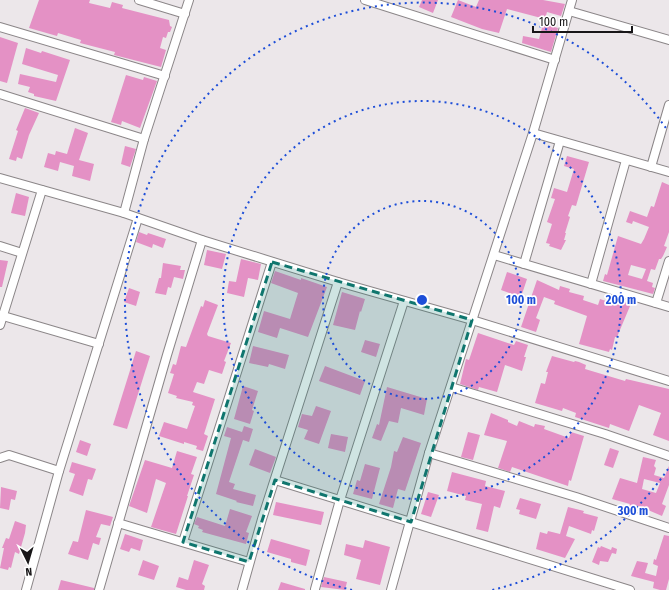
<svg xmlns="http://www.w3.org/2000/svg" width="669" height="590" viewBox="0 0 669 590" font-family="'Fira Sans Condensed',sans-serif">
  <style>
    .building { fill: #e491c5; fill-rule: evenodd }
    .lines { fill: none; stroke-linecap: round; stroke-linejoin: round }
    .street-casing { stroke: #8b8688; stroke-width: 10 }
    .street { stroke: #fff; stroke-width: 8 }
    .marked { fill: #0f766e; fill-opacity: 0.2; stroke: #0f766e; stroke-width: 3; stroke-dasharray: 8 5; stroke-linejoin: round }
    .ring { fill: none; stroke: #1d4ed8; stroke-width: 2; stroke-dasharray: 2 4 }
    .centre { fill: #1d4ed8; stroke: #fff; stroke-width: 2 }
    .ring-label { font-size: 12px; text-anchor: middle; font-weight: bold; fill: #1d4ed8; stroke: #fff; stroke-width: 3.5; stroke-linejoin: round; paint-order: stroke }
  </style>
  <rect width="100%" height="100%" fill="#ece7ea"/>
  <g class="building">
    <polygon points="39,0 90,0 89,3 110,8 112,2 123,5 122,8 169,20 170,26 172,27 170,32 168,32 166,38 163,37 160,48 166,50 161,67 114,55 115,52 80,43 81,40 58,33 57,36 29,28"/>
    <polygon points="422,0 438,0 433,13 419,7"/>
    <polygon points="458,0 476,7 479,0 543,0 565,4 561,16 547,12 545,19 507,9 499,33 482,29 451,17"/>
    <polygon points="543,24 558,28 551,52 522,43 523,36 539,39"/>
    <polygon points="0,37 18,43 7,83 0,81"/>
    <polygon points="26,48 41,53 42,51 70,60 56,101 34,96 34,94 28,92 30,87 18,84 20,74 56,82 58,75 22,64"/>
    <polygon points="126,75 143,80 144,77 157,81 140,128 122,121 121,125 111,122"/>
    <polygon points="25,108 39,113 29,135 22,159 17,157 16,161 9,159 18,131 16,130"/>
    <polygon points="75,128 88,133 79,160 94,164 90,181 72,176 74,166 60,162 58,171 44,167 48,153 55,155 56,151 67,154"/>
    <polygon points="125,146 136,149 130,167 121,164"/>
    <polygon points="567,156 589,162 576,206 572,205 568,216 570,217 565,233 566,233 564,240 566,240 561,250 549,246 550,244 546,243 552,224 547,222 555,199 551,198 554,188 567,192 574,169 564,166"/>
    <path d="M662,182L669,185V232L664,246L667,247L663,256L661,259H659L655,270L651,269L647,281L653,283L652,287L655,288L653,294L603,281L605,274L607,275L618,236L641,244L644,239L649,227L633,221L632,224L626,222L630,211L647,217L651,206L654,207ZM631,265L646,269L642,279L628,275Z"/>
    <polygon points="16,193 29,197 25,216 11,213"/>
    <polygon points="139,232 147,235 148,233 166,239 163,248 153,244 152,248 136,242"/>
    <polygon points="207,250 226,254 222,269 204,265"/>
    <polygon points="241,259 261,264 258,280 248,278 244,297 227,293 229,281 236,282"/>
    <polygon points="0,260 8,261 2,287 0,287"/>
    <polygon points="163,263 181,266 180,270 185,270 183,279 174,277 171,288 168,287 166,295 155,293 159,278 161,278"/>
    <polygon points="275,271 301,280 301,278 327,287 308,337 280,328 277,338 258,332 264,311 290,319 298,293 271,283"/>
    <polygon points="507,272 527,279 521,297 501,290"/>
    <polygon points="537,280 559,290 560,286 570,289 569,292 584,296 583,300 598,305 600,299 615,304 621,301 628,303 630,306 617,337 615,337 612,350 610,349 609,352 579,344 587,316 554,304 555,301 544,297 536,318 540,320 536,332 521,327"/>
    <polygon points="129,288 140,292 136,306 124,302"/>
    <polygon points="342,292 365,299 361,312 360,311 355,330 333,325"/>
    <polygon points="205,300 218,305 207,334 208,336 231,343 224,361 226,362 222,374 209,370 204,384 197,382 193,392 215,399 204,434 208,436 203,451 196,449 197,446 184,442 184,444 159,436 164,422 187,429 195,406 192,405 193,402 176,398 177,396 168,393 174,374 170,373 173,364 176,365 181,346 186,347 201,306 203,307"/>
    <polygon points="478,333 514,345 516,341 528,345 524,357 526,357 522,371 505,365 497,392 479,387 478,390 460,384 466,359 469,360"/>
    <polygon points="365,340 380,344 376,357 361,352"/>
    <polygon points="253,346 289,355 285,369 269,364 268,367 249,363"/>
    <polygon points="136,351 150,356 127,429 113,425"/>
    <polygon points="552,356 574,362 575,361 579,362 586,365 585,369 625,381 626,379 669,389 669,441 653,435 661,413 639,405 629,431 610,424 609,428 575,417 576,413 563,408 562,411 535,403 541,383 545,384 548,372 546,372"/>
    <polygon points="325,366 365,381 360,395 319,381"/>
    <polygon points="243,386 258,391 252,410 254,411 250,424 234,419"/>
    <polygon points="387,387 427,399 424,415 401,408 398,423 389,421 381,441 372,438 377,424 379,425"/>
    <polygon points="316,406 331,411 319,444 304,439 308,430 298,427 302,414 312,416"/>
    <polygon points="491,413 508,420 508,422 517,426 519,421 534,427 535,424 545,426 544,429 569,438 571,432 584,436 571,481 569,480 568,486 512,467 510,472 498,468 507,441 484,435"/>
    <polygon points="244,426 253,429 249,442 243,440 229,482 235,484 233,489 256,495 253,506 236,502 237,501 216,494 231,438 224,436 227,427 242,432"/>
    <polygon points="468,432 480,435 473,460 461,457"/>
    <polygon points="331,434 348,437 345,452 328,448"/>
    <polygon points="403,437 421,443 405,491 398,489 393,508 379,504 391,467 394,451 397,452"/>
    <polygon points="80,440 91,444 87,456 76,452"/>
    <polygon points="610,448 619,451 613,468 604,465"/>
    <polygon points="255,449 276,457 270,473 249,465"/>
    <polygon points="177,451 197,457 191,474 194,475 187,496 188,496 176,534 151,527 166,483 156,479 147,513 129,506 145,460 172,468"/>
    <path d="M643,457L656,460L654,466L656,468L654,475L664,478L669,466V485L662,504L666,506L662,516L648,510L635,505L634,507L629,506L630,504L612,499L620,478L637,483ZM644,479L660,483L656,493L642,489Z"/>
    <polygon points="72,462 96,469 92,480 88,479 83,496 69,491 75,474 69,472"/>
    <polygon points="365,464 380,468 372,499 353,494 357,480 360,481"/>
    <polygon points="452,472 486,481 485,486 505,491 500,508 494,506 488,532 476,529 482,504 465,500 466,496 447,491"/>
    <polygon points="1,487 17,491 15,500 11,499 9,510 0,508"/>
    <polygon points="428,492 439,495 431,517 421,514"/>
    <polygon points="520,498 541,504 536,519 519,514 520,510 516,509"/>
    <polygon points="276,502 324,512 321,525 273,515"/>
    <polygon points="568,507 584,511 583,513 598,517 594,531 592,530 591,534 569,526 566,536 575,539 565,558 536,549 540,532 547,534 548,531 560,534"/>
    <polygon points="230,509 252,516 246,532 249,533 246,544 202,532 203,530 198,528 199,526 194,524 197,517 225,526"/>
    <polygon points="86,510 113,517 110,526 101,524 96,537 101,538 99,545 93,543 88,560 68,554 73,541 78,542"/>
    <polygon points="15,521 26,525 25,533 19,554 15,552 11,568 9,567 8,570 0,568 4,548 2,548 6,538 9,539"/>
    <polygon points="125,534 143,540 140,551 131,548 129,552 120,549"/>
    <polygon points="664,535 669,536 669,579 666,590 660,590 653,588 654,582 631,576 637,561 648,563 645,573 656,576 658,566 653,564 654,559 656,560"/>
    <polygon points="271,539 310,550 306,566 291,562 291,559 267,552"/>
    <polygon points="365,540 390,547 380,585 356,579 361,560 344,555 346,544 363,548"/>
    <polygon points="601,546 611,550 612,547 617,549 616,554 612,553 608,562 600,561 599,565 592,562 598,547 600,548"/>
    <polygon points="143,560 159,566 154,580 138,575"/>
    <polygon points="194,560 209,565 202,584 205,586 204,590 186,590 176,587 179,577 188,580"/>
    <polygon points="324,577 347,582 345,590 321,587"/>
    <polygon points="61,580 94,588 94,590 58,590"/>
    <polygon points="281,582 305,589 305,590 278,590"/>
  </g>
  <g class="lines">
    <g class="street-casing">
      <g id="street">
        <polyline points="139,0 185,14"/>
        <polyline points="365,0 555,60"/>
        <polyline points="569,11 669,40"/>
        <polyline points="0,27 165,76"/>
        <polyline points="0,94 144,139"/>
        <polyline points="533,133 669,172"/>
        <polyline points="651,167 669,105"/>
        <polyline points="0,178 124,213 202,240 338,282 472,320 669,381"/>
        <polyline points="124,213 144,139 189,0"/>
        <polyline points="0,246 22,253"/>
        <polyline points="494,255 669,307"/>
        <polyline points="524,264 560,141"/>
        <polyline points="591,284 626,160"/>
        <polyline points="656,303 669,261"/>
        <polyline points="0,315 99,344"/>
        <polyline points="0,325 42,190"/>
        <polyline points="451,387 605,434 669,456"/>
        <polyline points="429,453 576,497 669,528"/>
        <polyline points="0,458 9,455 59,471"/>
        <polyline points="275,480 630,590"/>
        <polyline points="118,523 249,562"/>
        <polyline points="183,542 272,262"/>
        <polyline points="315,589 340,500 404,301"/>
        <polyline points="26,590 59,471 138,218"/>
        <polyline points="99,590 167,355 202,240"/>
        <polyline points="242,590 262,519 338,282"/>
        <polyline points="391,590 429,453 533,133 572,0"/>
      </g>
    </g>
    <use href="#street" class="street"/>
  </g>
  <path class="marked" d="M272,262L472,320L411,522L275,480L249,562L183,542Z"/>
  <g class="ring">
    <circle cx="422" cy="300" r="99"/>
    <circle cx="422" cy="300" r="199"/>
    <path d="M668 469A298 298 0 0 1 492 590M352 590A298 298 0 1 1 668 131"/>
  </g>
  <circle cx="422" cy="300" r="6" class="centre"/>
  <g class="ring-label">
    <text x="521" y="304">100 m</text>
    <text x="621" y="304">200 m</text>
    <text x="633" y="515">300 m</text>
  </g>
  <g transform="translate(28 562) rotate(175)" stroke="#ffffff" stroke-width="3" paint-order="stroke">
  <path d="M0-3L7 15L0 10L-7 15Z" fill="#181618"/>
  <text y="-6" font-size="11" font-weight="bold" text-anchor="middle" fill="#181618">N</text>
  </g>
  <path d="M533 26v6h99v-6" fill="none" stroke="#181618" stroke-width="2"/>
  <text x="539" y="26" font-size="12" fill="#181618" stroke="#ffffff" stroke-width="3" paint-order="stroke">100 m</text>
</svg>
